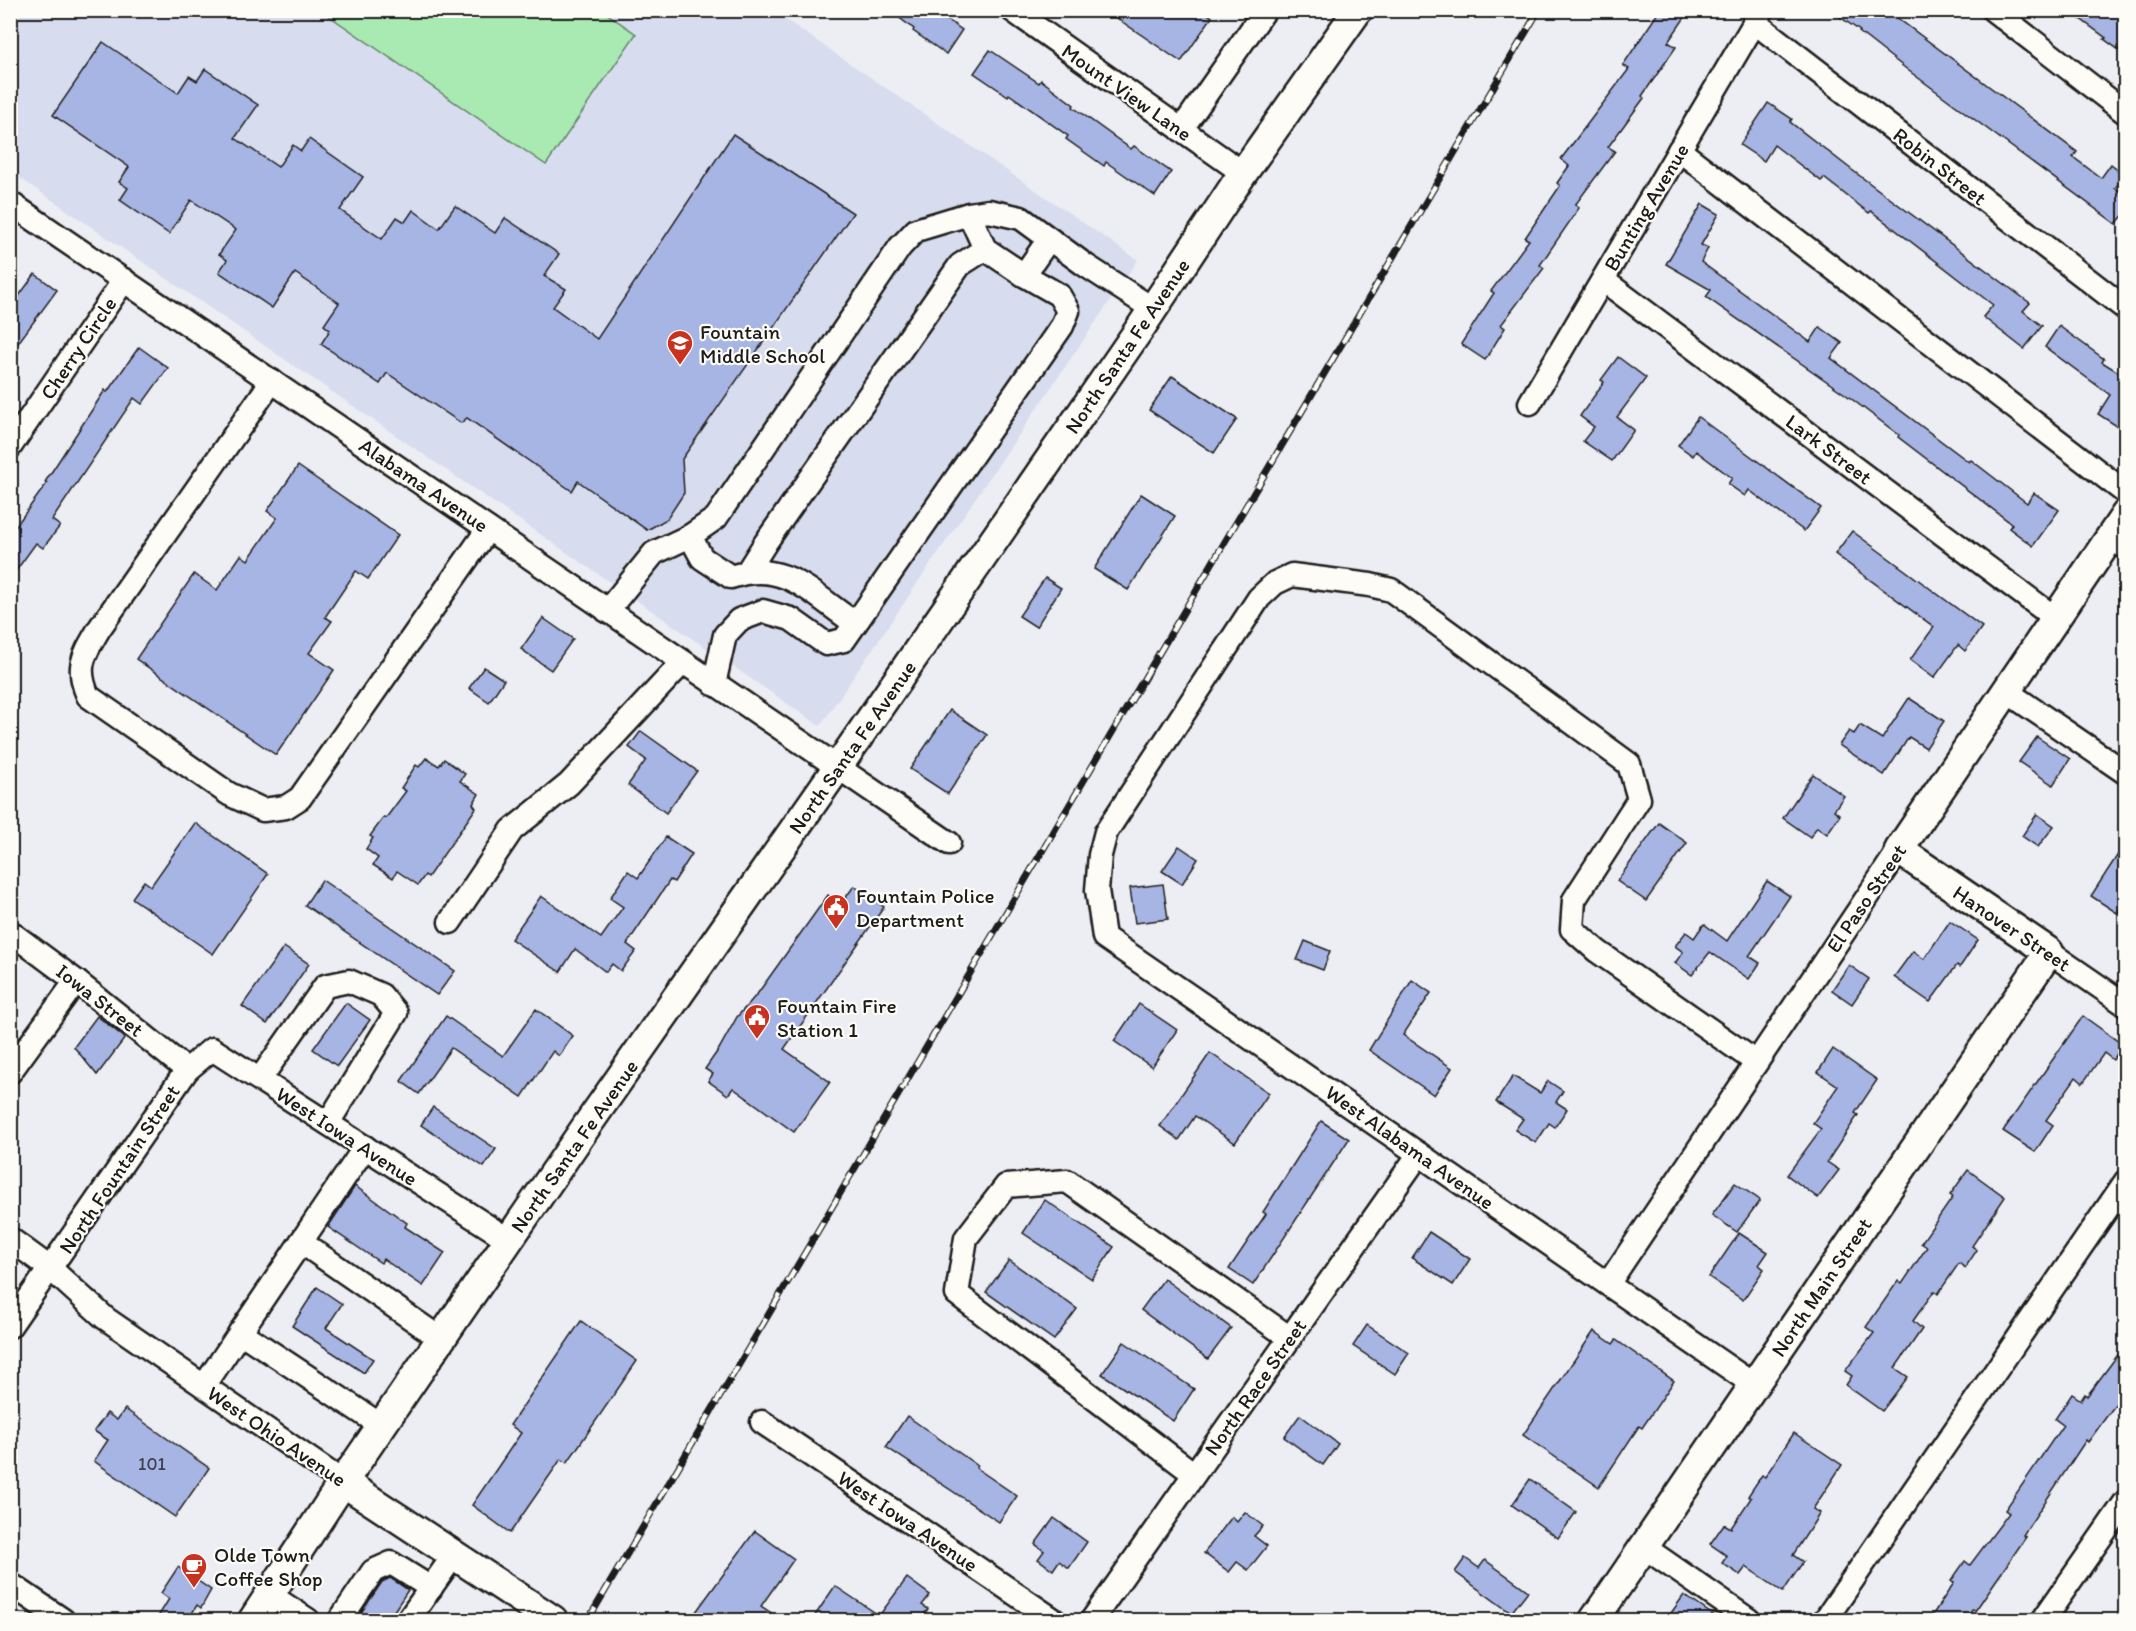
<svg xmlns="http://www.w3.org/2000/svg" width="2136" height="1631" viewBox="0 0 2136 1631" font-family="Itim,sans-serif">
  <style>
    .built { fill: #d7ddee }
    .green { fill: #a9e9b2; stroke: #628267; stroke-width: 1.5 }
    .building { fill: #a7b5e4; stroke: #1c1c1c; stroke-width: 1.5 }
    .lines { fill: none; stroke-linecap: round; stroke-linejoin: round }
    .minor-casing { stroke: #1c1c1c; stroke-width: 27 }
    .major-casing { stroke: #1c1c1c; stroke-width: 33 }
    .minor { stroke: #fdfcf7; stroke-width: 22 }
    .major { stroke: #fdfcf7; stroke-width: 28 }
    .rail-casing { stroke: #1c1c1c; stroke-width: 7 }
    .rail { stroke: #fdfcf7; stroke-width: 4.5; stroke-dasharray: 14; stroke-linecap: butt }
    .labels { text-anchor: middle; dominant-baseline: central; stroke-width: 4.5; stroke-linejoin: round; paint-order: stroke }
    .number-label { font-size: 18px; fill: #3f424e }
    .street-label { font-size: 21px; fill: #1c1c1c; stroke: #fdfcf7 }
    .poi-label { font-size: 21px; fill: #1c1c1c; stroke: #fdfcf7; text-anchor: start }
  </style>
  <rect width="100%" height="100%" fill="#eceef3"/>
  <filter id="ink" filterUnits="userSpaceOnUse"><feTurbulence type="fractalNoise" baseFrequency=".0167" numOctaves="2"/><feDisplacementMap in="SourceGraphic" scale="12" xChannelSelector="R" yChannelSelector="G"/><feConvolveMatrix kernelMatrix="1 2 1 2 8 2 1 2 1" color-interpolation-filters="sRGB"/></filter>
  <g filter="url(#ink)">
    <polygon class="built" points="10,11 773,11 1138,260 820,726 11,172"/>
    <polygon class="green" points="322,11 603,11 636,34 546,165"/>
    <g class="building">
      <polygon points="889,10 933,10 962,30 946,54 913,31 914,29"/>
      <polygon points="1105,10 1203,10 1212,17 1181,62"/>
      <polygon points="1660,10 1690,10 1668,42 1676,47 1642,96 1644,98 1608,147 1615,151 1575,205 1579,208 1540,265 1544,268 1501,325 1505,328 1485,360 1461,344 1494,293 1491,291 1529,240 1525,238 1560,186 1557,183 1569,166 1561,159 1629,69 1623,65"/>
      <polygon points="1830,10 1900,10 1896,17 2077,152 2073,157 2101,178 2111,164 2125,175 2115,188 2126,196 2126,212 2116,224 1909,71 1859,32 1860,31"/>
      <polygon points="2068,10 2126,10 2126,55 2104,39 2106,38"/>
      <polygon points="103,42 178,93 189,76 197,81 205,69 258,105 235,138 278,167 293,145 301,151 309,139 363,177 340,210 382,239 397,217 405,222 413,210 439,229 455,206 495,233 505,218 559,254 544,276 566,289 553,307 597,339 733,134 853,213 682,459 684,493 667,519 647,530 578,481 572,491 467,418 461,423 387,373 380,384 321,344 330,330 324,325 339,303 295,273 272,308 219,272 227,260 219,254 236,230 191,200 169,234 120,200 128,188 119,182 129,167 53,115"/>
      <polygon points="990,50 1039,83 1041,80 1074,105 1073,107 1131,149 1134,146 1171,172 1155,196 1106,162 1104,166 1066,139 1068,136 1009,94 1008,96 974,73"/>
      <polygon points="1768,103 1792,119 1790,122 1852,170 2030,303 2023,311 2042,326 2024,349 1983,317 1993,305 1871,211 1869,213 1824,178 1821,181 1774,145 1764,161 1740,145"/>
      <polygon points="1702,204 1719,214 1701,245 1708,248 1701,262 1810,342 1820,327 1842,343 1831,358 1969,462 1971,460 2027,503 2034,493 2059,510 2033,546 2009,528 2012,524 1898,437 1899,435 1845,394 1706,297 1711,290 1666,264"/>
      <polygon points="35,274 57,290 10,354 10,308"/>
      <polygon points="2059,326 2104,359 2102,362 2123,375 2126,371 2126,432 2098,414 2110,395 2045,347"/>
      <polygon points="139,347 168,368 142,404 134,398 52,520 60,526 43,548 36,543 10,579 10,534 47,483 45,482 105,390 107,392"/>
      <polygon points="1618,357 1646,378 1617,417 1634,430 1612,461 1583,441 1594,427 1580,416 1604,382 1601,380"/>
      <polygon points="1172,376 1237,419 1214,453 1149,410"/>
      <polygon points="1698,417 1821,508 1804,531 1749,490 1745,496 1728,484 1732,478 1696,451 1693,456 1678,445"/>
      <polygon points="298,466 398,535 368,579 356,571 325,617 332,621 309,653 334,670 276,755 136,659 194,574 217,590 241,555 248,560 277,518 267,511"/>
      <polygon points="1141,494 1175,516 1128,590 1094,569"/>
      <polygon points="1852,531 1982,627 1965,651 1958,645 1934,678 1910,660 1934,627 1835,554"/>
      <polygon points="1045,578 1061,588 1036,627 1019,616"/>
      <polygon points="543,618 573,639 551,670 521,649"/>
      <polygon points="484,667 504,680 489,702 469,688"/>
      <polygon points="1909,698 1944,721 1926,748 1909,737 1884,775 1839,745 1849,731 1854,734 1860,725 1882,739"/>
      <polygon points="950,710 987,735 948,794 910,769"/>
      <polygon points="641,731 697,771 666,813 628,785 646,760 629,747"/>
      <polygon points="2037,737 2070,759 2053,785 2019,762"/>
      <polygon points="426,758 439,766 444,759 465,774 460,781 479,794 473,804 476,808 428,877 425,875 418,885 397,871 393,878 373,865 378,858 366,849 373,838 370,836 384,817 386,818 406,791 401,788 416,765 419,767"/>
      <polygon points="1813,774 1844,796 1834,810 1840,815 1827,834 1817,827 1810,837 1783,818"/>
      <polygon points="2037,814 2054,826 2038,847 2022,836"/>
      <polygon points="195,823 268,874 213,954 132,898 144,881 151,886"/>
      <polygon points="1659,823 1687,843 1646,901 1617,881"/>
      <polygon points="666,837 692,854 674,882 670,880 627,944 636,951 621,971 612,964 606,972 575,949 560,972 511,939 541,896 601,938 623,907 610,898 628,871 638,878"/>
      <polygon points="2126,842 2126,900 2117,913 2091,896"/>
      <polygon points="1179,846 1198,859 1182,884 1162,871"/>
      <polygon points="322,880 455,971 437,995 305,905"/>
      <polygon points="1767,881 1790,896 1749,956 1760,963 1749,979 1710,952 1692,975 1675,963 1683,952 1675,946 1686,932 1694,938 1704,924 1727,941"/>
      <polygon points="1163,884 1168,919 1135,923 1130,888"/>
      <polygon points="854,886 884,907 784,1049 830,1082 794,1132 733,1088 728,1095 708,1081 713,1074 705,1069 719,1049 737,1017 758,993 828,895 841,904"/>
      <polygon points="1950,921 1978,940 1960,967 1957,965 1930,1002 1894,977 1913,951 1924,959"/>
      <polygon points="1305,941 1330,951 1323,970 1297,960"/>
      <polygon points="284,947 309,964 267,1024 242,1006"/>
      <polygon points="1849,965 1869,979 1852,1004 1832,990"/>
      <polygon points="1412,980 1431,993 1403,1035 1452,1068 1434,1095 1369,1050"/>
      <polygon points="346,1003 370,1020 337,1066 313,1049"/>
      <polygon points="1139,1004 1177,1030 1152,1067 1114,1041"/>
      <polygon points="536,1009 573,1036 559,1056 553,1051 522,1097 451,1048 419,1094 401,1081 446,1016 503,1056"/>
      <polygon points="97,1016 125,1038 97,1075 74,1047"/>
      <polygon points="2083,1016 2123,1045 2113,1060 2104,1053 2083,1083 2076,1077 2046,1120 2053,1125 2035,1152 2003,1131"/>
      <polygon points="1833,1049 1877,1080 1855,1113 1858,1115 1827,1162 1839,1170 1818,1198 1787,1175 1821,1129 1813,1123 1838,1086 1818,1072"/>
      <polygon points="1210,1053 1269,1093 1235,1143 1195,1116 1179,1140 1160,1126"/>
      <polygon points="1513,1076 1540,1093 1548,1081 1563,1091 1556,1102 1567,1109 1555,1127 1549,1123 1536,1143 1515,1130 1523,1119 1496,1102"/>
      <polygon points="433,1107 496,1149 484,1167 421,1125"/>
      <polygon points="1321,1121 1349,1139 1253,1285 1229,1269 1266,1214 1263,1212"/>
      <polygon points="1968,1170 2005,1197 1972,1246 1977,1250 1965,1268 1959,1263 1938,1294 1934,1291 1913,1321 1922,1329 1895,1368 1908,1377 1882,1411 1846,1385 1852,1376 1845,1371 1874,1333 1866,1327 1898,1281 1902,1284 1927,1247 1921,1243 1953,1197 1950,1195"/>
      <polygon points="1735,1183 1760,1200 1737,1232 1712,1215"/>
      <polygon points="355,1186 407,1223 405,1227 445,1253 423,1286 383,1259 381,1263 328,1227"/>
      <polygon points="1045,1200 1114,1247 1092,1279 1023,1233"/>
      <polygon points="1429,1232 1470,1259 1453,1285 1412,1258"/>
      <polygon points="1739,1233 1768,1252 1759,1265 1764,1269 1743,1300 1709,1277"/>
      <polygon points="1009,1260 1077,1309 1054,1340 986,1292"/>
      <polygon points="1164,1279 1231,1328 1208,1359 1141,1310"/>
      <polygon points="317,1287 342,1304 326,1328 373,1359 364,1373 292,1326"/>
      <polygon points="581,1321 637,1361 567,1463 561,1459 510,1533 472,1505 521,1433 510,1425"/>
      <polygon points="1367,1325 1409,1353 1395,1374 1353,1346"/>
      <polygon points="1594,1331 1613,1344 1616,1340 1674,1381 1642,1428 1639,1426 1599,1487 1523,1435"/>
      <polygon points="1124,1342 1194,1389 1173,1421 1102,1374"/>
      <polygon points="2126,1344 2126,1390 2088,1442 2086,1440 2023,1535 2026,1537 1975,1611 1973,1609 1965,1620 1929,1620 1954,1583 1951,1581 1965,1561 1970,1565 2009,1513 2005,1510 2063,1425 2055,1419 2072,1394 2081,1400 2085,1394 2087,1396"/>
      <polygon points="125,1409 209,1468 175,1517 94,1461 108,1440 94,1431 107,1413 117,1420"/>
      <polygon points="1300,1415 1338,1444 1323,1465 1284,1437"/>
      <polygon points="907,1416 978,1466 976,1468 1017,1496 999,1522 886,1447"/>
      <polygon points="1794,1433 1842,1465 1813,1509 1820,1513 1793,1555 1803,1562 1783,1592 1746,1567 1740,1575 1722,1563 1727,1556 1710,1544 1724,1524 1731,1528 1751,1498 1748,1496 1762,1475 1765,1477"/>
      <polygon points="1530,1479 1576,1512 1558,1538 1512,1505"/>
      <polygon points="1245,1512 1263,1526 1254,1536 1267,1546 1248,1570 1237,1562 1229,1572 1204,1553 1232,1517 1237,1522"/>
      <polygon points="1054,1518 1087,1542 1069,1568 1059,1561 1053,1570 1038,1559 1044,1551 1035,1544"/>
      <polygon points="755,1531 794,1559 761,1606 782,1620 690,1620"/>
      <polygon points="1465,1558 1479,1568 1485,1560 1528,1591 1511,1613 1455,1572"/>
      <polygon points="178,1567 211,1590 201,1608 197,1605 188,1620 156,1620 169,1599 161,1593"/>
      <polygon points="390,1578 408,1590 388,1620 356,1620 382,1582"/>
      <polygon points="907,1578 930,1595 922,1605 928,1609 920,1620 891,1620 881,1613"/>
      <polygon points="835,1586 886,1620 812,1620"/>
      <polygon points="1684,1595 1720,1620 1666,1620"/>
    </g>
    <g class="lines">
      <g class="minor-casing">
        <g id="minor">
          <polyline points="1012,10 1243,173"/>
          <polyline points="1993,10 2126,113"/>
          <polyline points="1754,22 2126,309"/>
          <polyline points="1181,130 1265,10"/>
          <polyline points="1679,150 2126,493"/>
          <polyline points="10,203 949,843"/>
          <polyline points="969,214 985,249 1024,275"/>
          <polyline points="1603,280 2055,618"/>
          <path d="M272,381L99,629C84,655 75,666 88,696L229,794L263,810L286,807L300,798L488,529"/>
          <polyline points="1530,403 1762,10"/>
          <polyline points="10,447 124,280"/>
          <path d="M690,536L702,558L731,577C782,559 810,592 849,619L859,618"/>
          <polyline points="2110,537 2126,548"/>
          <polyline points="747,572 766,542 960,265 985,249"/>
          <polyline points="607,611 654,553 690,536 716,518 900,247 916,230 969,214 989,211 1021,218 1085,265 1153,309"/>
          <polyline points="714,684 725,635 739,620 763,611 791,619 826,644 844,640 1062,326 1068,311 1059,295 1024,275 1049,239"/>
          <polyline points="2006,691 2126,773"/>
          <polyline points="450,922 512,830 569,784 683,662"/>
          <polyline points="10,932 76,981 187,1070"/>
          <polyline points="2049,952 2126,1005"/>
          <polyline points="10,1072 76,981"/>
          <polyline points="260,1079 325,986 349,981 381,995 396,1013 328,1123"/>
          <polyline points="10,1239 51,1269 105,1318 343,1482"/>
          <polyline points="301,1242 441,1339"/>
          <polyline points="1608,1284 1899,850"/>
          <polyline points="10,1326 187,1070 212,1049 509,1240"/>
          <polyline points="240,1332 382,1426"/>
          <polyline points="1754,1385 1104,937 1097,890 1100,855 1106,832 1259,598 1275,583 1292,575 1370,585 1391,590 1629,764 1639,799 1574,900 1572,929 1597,951 1756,1062"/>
          <polyline points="204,1386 365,1147"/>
          <polyline points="762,1422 1054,1620"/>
          <polyline points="1194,1474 957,1294 966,1238 1006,1186 1067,1181 1290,1338"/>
          <polyline points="1644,1547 1749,1620"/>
          <polyline points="10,1584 63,1620"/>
          <polyline points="270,1595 308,1620"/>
          <polyline points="340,1620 373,1571 391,1563 431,1588"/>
          <polyline points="408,1620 454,1555"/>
          <polyline points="1092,1620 1419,1154"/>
          <polyline points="1825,1620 2126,1181"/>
          <polyline points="2043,1620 2126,1501"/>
        </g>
      </g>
      <g class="major-casing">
        <g id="major">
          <polyline points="343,1482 553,1620"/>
          <polyline points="253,1620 343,1482 588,1124 837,768 1143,324 1243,173 1358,10"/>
          <polyline points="1594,1620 2049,952 1899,850 2126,514"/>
        </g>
      </g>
      <use href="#minor" class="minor"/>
      <use href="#major" class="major"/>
      <g class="rail-casing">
        <polyline id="rail" points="588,1620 1539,10"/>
      </g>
      <use href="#rail" class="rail"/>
    </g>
  </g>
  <defs>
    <g id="school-pin" transform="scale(1.35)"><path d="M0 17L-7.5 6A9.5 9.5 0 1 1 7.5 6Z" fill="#c8321e" stroke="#fdfcf7"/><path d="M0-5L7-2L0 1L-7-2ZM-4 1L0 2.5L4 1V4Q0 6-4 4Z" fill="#fff"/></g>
    <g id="civic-pin" transform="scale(1.35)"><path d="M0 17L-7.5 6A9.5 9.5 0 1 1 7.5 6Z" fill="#c8321e" stroke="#fdfcf7"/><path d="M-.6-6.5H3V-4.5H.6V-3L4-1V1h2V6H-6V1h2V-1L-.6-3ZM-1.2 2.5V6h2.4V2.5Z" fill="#fff"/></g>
    <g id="cafe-pin" transform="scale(1.35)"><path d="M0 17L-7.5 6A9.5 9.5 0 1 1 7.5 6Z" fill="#c8321e" stroke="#fdfcf7"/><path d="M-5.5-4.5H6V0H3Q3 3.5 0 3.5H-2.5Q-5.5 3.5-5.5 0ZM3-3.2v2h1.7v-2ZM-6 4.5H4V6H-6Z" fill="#fff"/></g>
  </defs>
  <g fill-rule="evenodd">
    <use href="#school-pin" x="680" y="343"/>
    <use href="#civic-pin" x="836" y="907"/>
    <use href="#civic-pin" x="757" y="1017"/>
    <use href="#cafe-pin" x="194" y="1566"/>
  </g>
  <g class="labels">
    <g class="number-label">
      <text x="152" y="1464">101</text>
    </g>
    <g class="street-label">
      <text transform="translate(1127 92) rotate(35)">Mount View Lane</text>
      <text transform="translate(1940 166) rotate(38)">Robin Street</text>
      <text transform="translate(1646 207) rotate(-59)">Bunting Avenue</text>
      <text transform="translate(1127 346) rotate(-56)">North Santa Fe Avenue</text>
      <text transform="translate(78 348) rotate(-56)">Cherry Circle</text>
      <text transform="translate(1829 449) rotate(37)">Lark Street</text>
      <text transform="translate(424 485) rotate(34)">Alabama Avenue</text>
      <text transform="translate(852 747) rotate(-55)">North Santa Fe Avenue</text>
      <text transform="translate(1866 898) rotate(-56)">El Paso Street</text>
      <text transform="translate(2012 928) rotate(34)">Hanover Street</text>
      <text transform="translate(100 1000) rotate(38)">Iowa Street</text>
      <text transform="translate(347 1136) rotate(33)">West Iowa Avenue</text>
      <text transform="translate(574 1146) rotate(-55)">North Santa Fe Avenue</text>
      <text transform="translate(1410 1147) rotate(35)">West Alabama Avenue</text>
      <text transform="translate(119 1169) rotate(-56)">North Fountain Street</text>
      <text transform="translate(1821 1287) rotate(-56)">North Main Street</text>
      <text transform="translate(1255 1387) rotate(-55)">North Race Street</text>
      <text transform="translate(277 1436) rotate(34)">West Ohio Avenue</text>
      <text transform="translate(908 1521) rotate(34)">West Iowa Avenue</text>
    </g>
    <g class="poi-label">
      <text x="700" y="331">Fountain<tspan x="700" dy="24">Middle School</tspan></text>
      <text x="856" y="895">Fountain Police<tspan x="856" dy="24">Department</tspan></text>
      <text x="777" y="1005">Fountain Fire<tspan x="777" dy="24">Station 1</tspan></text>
      <text x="214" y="1554">Olde Town<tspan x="214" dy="24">Coffee Shop</tspan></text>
    </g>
  </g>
  <rect width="2136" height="1631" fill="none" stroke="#fdfcf7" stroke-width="36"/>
  <rect x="18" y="18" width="2100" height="1595" fill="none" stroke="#1c1c1c" stroke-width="2" filter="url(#ink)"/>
</svg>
